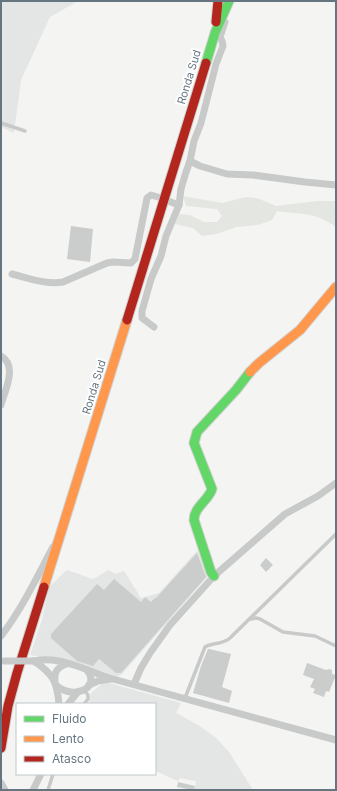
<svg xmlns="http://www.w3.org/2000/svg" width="337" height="791" viewBox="0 0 337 791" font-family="Inter,sans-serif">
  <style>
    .built { fill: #e4e5e5 }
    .green { fill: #e4e6e1 }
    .building { fill: #cbcccc }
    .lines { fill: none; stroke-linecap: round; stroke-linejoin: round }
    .fast-casing { stroke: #d1d1d1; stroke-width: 11 }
    .slow-casing { stroke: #d1d1d1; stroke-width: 11 }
    .jam-casing { stroke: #d1d1d1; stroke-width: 11 }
    .lane { stroke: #c8caca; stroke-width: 3.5 }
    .street { stroke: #c8caca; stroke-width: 7 }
    .fast { stroke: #63d668; stroke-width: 9 }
    .slow { stroke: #ff974d; stroke-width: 9 }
    .jam { stroke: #b3261e; stroke-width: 9 }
    .street-bridge { stroke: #c8caca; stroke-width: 7 }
    .labels { text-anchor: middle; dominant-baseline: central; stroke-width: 4; stroke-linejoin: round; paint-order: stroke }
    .street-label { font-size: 11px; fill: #667680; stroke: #fff }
  </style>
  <rect width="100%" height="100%" fill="#f4f4f2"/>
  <g class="built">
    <polygon points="1,1 78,1 50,17 21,80 14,133 1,127"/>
    <polygon points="198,551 208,576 122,674 117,677 81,664 30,655 42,620 49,587 67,570 93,579 109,570 115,574 124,571 141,598 159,593 196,552"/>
    <polygon points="109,683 181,703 176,713 200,726 216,738 229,752 253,790 195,790 194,789 196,783 195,781 180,778 178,781 155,771 155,704 89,704 91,693 102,684"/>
  </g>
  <path class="green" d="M183,196L222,203L246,197L257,198L276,206L318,201H336V227C314,211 302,215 277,211L272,220L258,225L236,227L217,234L202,236L193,228L175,224L179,214L190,215L204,222H217L222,216L217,209L186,206Z"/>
  <g class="building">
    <polygon points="71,226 93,229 90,262 67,259"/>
    <polygon points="197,553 206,577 121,673 116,673 99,659 93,666 77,661 51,638 51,634 97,584 104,590 114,579 141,602 145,597 151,602 155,598 156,598"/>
    <polygon points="266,558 273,565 266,572 260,565"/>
    <polygon points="208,649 209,649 231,654 222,687 232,691 229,703 193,693 201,666"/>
    <polygon points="307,663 326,670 329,669 332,670 332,674 336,675 329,692 326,691 324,697 313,693 315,689 310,687 314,679 303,675"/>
    <polygon points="178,782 195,786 194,790 177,787"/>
  </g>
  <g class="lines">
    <g class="fast-casing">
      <g id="fast">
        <polyline points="206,63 215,33 229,1"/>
        <path d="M214,576L211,572L194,520C194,507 208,501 212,489L194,443L197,432L236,390L250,372"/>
      </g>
    </g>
    <g class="slow-casing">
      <g id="slow">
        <polyline points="250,372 259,363 300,330 336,287"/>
        <polyline points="44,587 127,320"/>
      </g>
    </g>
    <g class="jam-casing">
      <g id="jam">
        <polyline points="216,22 218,1"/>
        <polyline points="127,320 206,63"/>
        <polyline points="1,748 8,706 17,673 44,587"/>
      </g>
    </g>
    <g class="lane">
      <polyline points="1,123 25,131"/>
      <polyline points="251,619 256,618 260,619 283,632 315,636 336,646"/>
      <polyline points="84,690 88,695 88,699 84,704"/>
      <path d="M185,698L205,647C213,642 222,645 230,638L336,534"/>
      <polyline points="48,790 53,774"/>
    </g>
    <g class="street">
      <polyline points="190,161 200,166 227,174 253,175 305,182 336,185"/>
      <polyline points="168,201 179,205"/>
      <path d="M12,274C28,278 47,285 63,282L107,263L113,262L131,263L135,259L147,198L151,195L158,197"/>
      <polyline points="154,327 142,318 142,311 151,279 161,256 166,236 179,205 181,189 186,172 190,161 194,141 201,123 216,64 223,46 222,41 220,37 225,22"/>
      <path d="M1,356C18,366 5,390 1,405"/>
      <path d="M1,636C22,609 37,577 53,547"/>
      <path d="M34,661C62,655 88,672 113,679C188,699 262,720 336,740"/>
      <path d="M34,661C53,674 57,681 59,704"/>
      <path d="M55,682C54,672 57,667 67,664"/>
      <polyline points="134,684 141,668 150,653 170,625 214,576 285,514 318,496 336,483"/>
      <polyline points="89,685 98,681 111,679"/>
      <path d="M57,686C74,700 101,688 87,670"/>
      <polyline points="68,704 77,693"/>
      <polyline points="1,783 5,790"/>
      <polyline points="33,790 41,774"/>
    </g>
    <use href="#fast" class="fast"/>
    <use href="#slow" class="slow"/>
    <use href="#jam" class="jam"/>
    <polyline class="street-bridge" points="4,661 34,661"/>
  </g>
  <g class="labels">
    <g class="street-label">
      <text transform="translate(189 77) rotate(-73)">Ronda Sud</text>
      <text transform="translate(94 387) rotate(-73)">Ronda Sud</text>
    </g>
  </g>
  <rect width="337" height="791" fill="none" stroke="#667680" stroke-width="4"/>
  <rect x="16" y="703" width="140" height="72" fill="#ffffff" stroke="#c2c8cc"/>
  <rect x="24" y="716" width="20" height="6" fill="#63d668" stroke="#c2c8cc"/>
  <text x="52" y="723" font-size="12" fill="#667680">Fluido</text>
  <rect x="24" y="736" width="20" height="6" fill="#ff974d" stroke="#c2c8cc"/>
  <text x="52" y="743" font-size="12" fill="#667680">Lento</text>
  <rect x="24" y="756" width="20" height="6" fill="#b3261e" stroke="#c2c8cc"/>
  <text x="52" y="763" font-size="12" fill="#667680">Atasco</text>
</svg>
